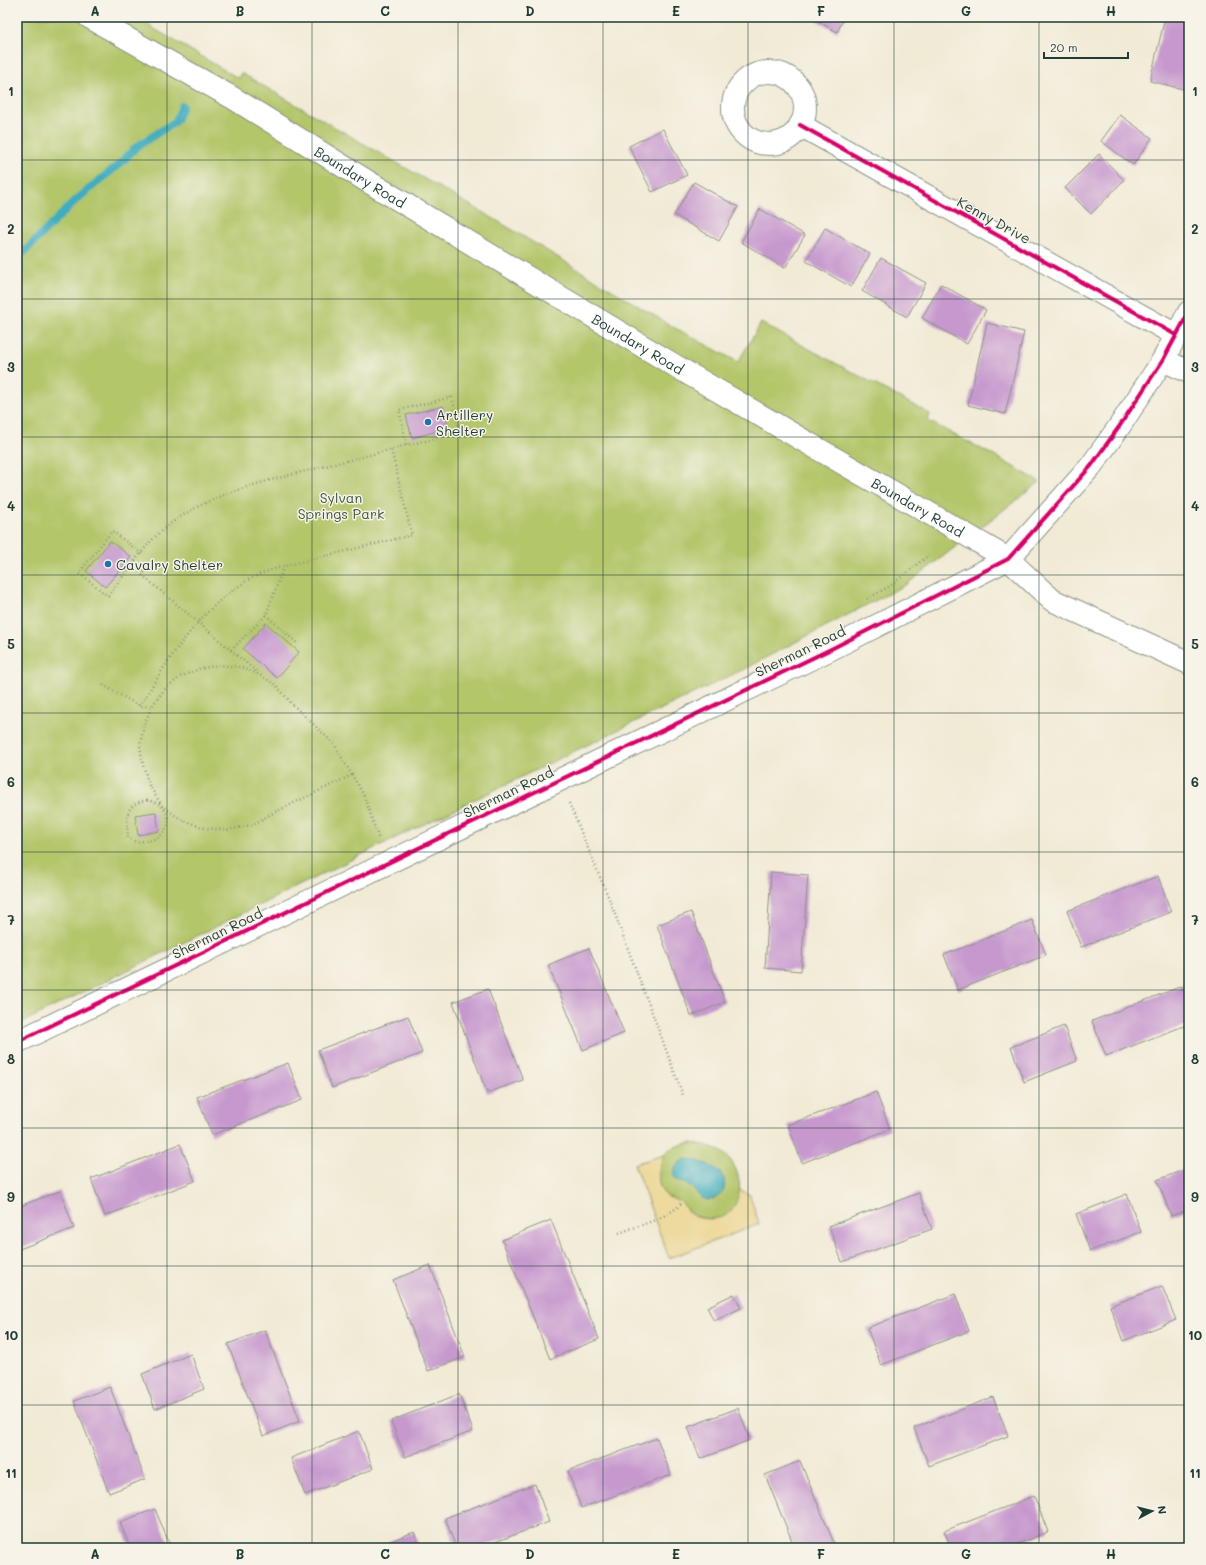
<svg xmlns="http://www.w3.org/2000/svg" width="1206" height="1565" viewBox="0 0 1206 1565" font-family="Mali,sans-serif">
  <style>
    .green { fill: #b3c66a; stroke: #69824f }
    .sand { fill: #eeda9e; stroke: #868c69 }
    .water { fill: #40acbe; stroke: #307479 }
    .lines { fill: none; stroke-linecap: round; stroke-linejoin: round }
    .stream { stroke: #40acbe; stroke-width: 8 }
    .building { fill: #c698ce }
    .minor-casing { stroke: #889484; stroke-width: 24 }
    .path { stroke: #889484; stroke-width: 2.5; stroke-dasharray: 1 3; stroke-linecap: butt }
    .minor { stroke: #fff; stroke-width: 22 }
    .cycleway-casing { stroke: #f7f3e8; stroke-width: 6 }
    .cycleway { stroke: #d6006c; stroke-width: 4 }
    .grid { fill: none; stroke: #1f3d34; stroke-width: 1; stroke-opacity: 0.55 }
    .poi-dot { fill: #1f6fb2; stroke: #f7f3e8; stroke-width: 1.5 }
    .labels { text-anchor: middle; dominant-baseline: central; stroke-width: 3; stroke-linejoin: round; paint-order: stroke }
    .street-label { font-size: 14px; fill: #1f3d34; stroke: #f7f3e8 }
    .poi-label { font-size: 14px; fill: #1f3d34; stroke: #f7f3e8; text-anchor: start }
    .park-label { font-size: 14px; fill: #3d583f; stroke: #f7f3e8 }
    .neatline { fill: none; stroke: #1f3d34; stroke-width: 1.5 }
    .grid-label { font-size: 13px; text-anchor: middle; font-weight: bold; fill: #1f3d34 }
  </style>
  <rect width="100%" height="100%" fill="#f7f3e8"/>
  <filter id="ink" filterUnits="userSpaceOnUse"><feTurbulence type="fractalNoise" baseFrequency=".025" numOctaves="2"/><feDisplacementMap in="SourceGraphic" scale="8" xChannelSelector="R" yChannelSelector="G"/><feConvolveMatrix kernelMatrix="1 2 1 2 8 2 1 2 1" color-interpolation-filters="sRGB"/></filter>
  <filter id="wash" filterUnits="userSpaceOnUse"><feTurbulence type="fractalNoise" baseFrequency=".012" numOctaves="4" result="noise"/><feDisplacementMap in="SourceGraphic" scale="16" xChannelSelector="R" yChannelSelector="G"/><feGaussianBlur stdDeviation="0.9" result="paint"/><feColorMatrix in="noise" values="0 0 0 0 0 0 0 0 0 0 0 0 0 0 0 0 0 1.4 0 .05"/><feComposite in="paint" operator="in"/></filter>
  <g filter="url(#wash)">
    <rect width="100%" height="100%" fill="#f1ead5"/>
    <g class="green">
      <polygon points="17,17 134,17 238,78 241,73 501,223 675,328 738,362 761,323 930,414 928,421 991,454 1040,482 907,584 742,670 379,846 17,1025"/>
      <path d="M690,1143C701,1144 713,1146 722,1152C740,1165 745,1192 733,1210C724,1221 704,1220 693,1215C687,1213 685,1205 680,1202C676,1199 670,1199 666,1195C653,1184 656,1159 670,1149C676,1146 683,1144 690,1143Z"/>
    </g>
    <path class="sand" d="M664,1155C658,1168 654,1187 668,1197C672,1199 679,1200 682,1203C685,1207 687,1212 692,1215C703,1221 724,1221 732,1210C736,1205 738,1196 740,1190L750,1195L759,1224L669,1258L634,1164Z"/>
    <path class="water" d="M686,1159C700,1160 730,1169 724,1189C723,1194 718,1197 713,1199C700,1203 697,1190 688,1185C684,1183 680,1183 677,1180C668,1172 678,1162 686,1159Z"/>
    <g class="lines">
      <polyline class="stream" points="17,259 75,201 123,161 135,148 176,121 182,106"/>
    </g>
    <g id="blocks">
      <g class="building">
        <polygon points="811,17 845,17 837,32"/>
        <polygon points="1165,17 1189,17 1189,81 1187,90 1150,81"/>
        <polygon points="1120,115 1152,138 1133,165 1101,141"/>
        <polygon points="663,129 687,175 652,192 629,146"/>
        <polygon points="1099,154 1124,180 1091,214 1065,188"/>
        <polygon points="694,182 738,207 719,241 674,215"/>
        <polygon points="760,209 805,235 785,268 741,242"/>
        <polygon points="825,228 870,254 851,287 806,261"/>
        <polygon points="881,258 926,283 907,317 862,291"/>
        <polygon points="941,284 986,310 967,344 922,318"/>
        <polygon points="987,323 1024,332 1005,414 968,405"/>
        <polygon points="443,406 449,428 412,438 406,415"/>
        <polygon points="110,541 131,557 105,587 86,571"/>
        <polygon points="266,623 299,652 277,678 243,649"/>
        <polygon points="156,812 159,831 138,835 135,815"/>
        <polygon points="771,872 808,875 801,971 765,968"/>
        <polygon points="1158,876 1171,912 1081,947 1067,911"/>
        <polygon points="691,912 725,1002 691,1016 657,925"/>
        <polygon points="1032,920 1046,955 958,990 944,955"/>
        <polygon points="589,948 624,1033 583,1050 548,965"/>
        <polygon points="1182,986 1189,1003 1189,1024 1106,1056 1092,1021"/>
        <polygon points="488,989 523,1080 487,1093 453,1002"/>
        <polygon points="408,1016 422,1053 332,1088 318,1050"/>
        <polygon points="1064,1026 1077,1061 1024,1082 1011,1047"/>
        <polygon points="288,1063 302,1100 212,1135 197,1097"/>
        <polygon points="876,1092 890,1129 802,1163 788,1125"/>
        <polygon points="180,1144 195,1181 105,1216 91,1179"/>
        <polygon points="1189,1168 1189,1209 1171,1216 1157,1180"/>
        <polygon points="60,1191 74,1228 17,1250 17,1207"/>
        <polygon points="919,1193 932,1229 842,1262 829,1226"/>
        <polygon points="1127,1194 1141,1232 1090,1251 1076,1214"/>
        <polygon points="551,1220 599,1339 550,1359 502,1240"/>
        <polygon points="430,1265 465,1357 428,1371 393,1280"/>
        <polygon points="1162,1286 1176,1320 1123,1341 1110,1306"/>
        <polygon points="734,1294 741,1308 714,1321 707,1307"/>
        <polygon points="955,1294 969,1331 881,1365 867,1328"/>
        <polygon points="265,1330 300,1421 263,1436 228,1344"/>
        <polygon points="191,1354 204,1389 155,1409 142,1374"/>
        <polygon points="110,1387 145,1479 109,1493 74,1401"/>
        <polygon points="459,1394 473,1431 405,1457 391,1421"/>
        <polygon points="993,1397 1008,1436 929,1466 914,1428"/>
        <polygon points="738,1408 750,1440 700,1459 688,1427"/>
        <polygon points="359,1431 373,1469 305,1495 291,1458"/>
        <polygon points="657,1438 671,1475 581,1508 568,1471"/>
        <polygon points="800,1461 836,1548 795,1548 765,1475"/>
        <polygon points="535,1484 549,1522 479,1548 456,1548 445,1518"/>
        <polygon points="1034,1496 1048,1532 1007,1548 951,1548 944,1531"/>
        <polygon points="155,1509 171,1548 130,1548 120,1522"/>
        <polygon points="414,1532 420,1548 372,1548"/>
      </g>
    </g>
  </g>
  <g filter="url(#ink)">
    <use href="#blocks" fill-opacity="0" stroke="#889484" stroke-width="1"/>
    <g class="lines">
      <g class="minor-casing">
        <g id="minor">
          <path id="s1" d="M89,17L233,98L367,181L689,374L1008,559L1052,600L1189,663"/>
          <circle cx="769" cy="108" r="36"/>
          <polyline points="800,125 1176,335"/>
          <polyline points="1163,360 1189,372"/>
          <polyline points="17,1042 831,649 1008,559 1091,466 1119,427 1163,360 1189,312"/>
        </g>
      </g>
      <g class="path">
        <polygon points="452,397 460,433 407,445 399,410"/>
        <path d="M142,554L112,531L79,573L108,596C122,578 136,558 151,541C192,498 254,484 310,470C342,462 374,454 407,445"/>
        <polyline points="135,562 146,571 142,575 257,672"/>
        <polyline points="867,599 890,586 929,555"/>
        <polyline points="266,615 297,643"/>
        <polyline points="231,650 266,615 284,566"/>
        <polyline points="103,685 140,706 152,706"/>
        <path d="M140,706C167,661 197,613 242,584C255,575 270,570 284,566L412,535L391,449"/>
        <polyline points="352,775 273,813 252,825 228,830 205,828 182,820 162,806 149,785 143,765 140,745 144,725 152,706 164,690 180,677 199,669 219,665 240,667 260,675 276,685 292,704 334,744 352,775 364,796 379,840"/>
        <path d="M147,800C177,805 174,841 143,841C136,842 133,842 128,838C127,819 123,804 147,800Z"/>
        <polyline points="569,803 610,901 683,1095"/>
        <path d="M619,1233C640,1225 666,1219 682,1203"/>
      </g>
      <use href="#minor" class="minor"/>
      <g class="cycleway-casing">
        <g id="cycleway">
          <polyline points="800,125 1176,335"/>
          <polyline points="17,1042 831,649 1008,559 1091,466 1119,427 1163,360 1189,312"/>
        </g>
      </g>
      <use href="#cycleway" class="cycleway"/>
    </g>
  </g>
  <path class="grid" d="M167,17V1548M312,17V1548M458,17V1548M603,17V1548M748,17V1548M894,17V1548M1039,17V1548M17,160H1189M17,299H1189M17,437H1189M17,575H1189M17,713H1189M17,852H1189M17,990H1189M17,1128H1189M17,1266H1189M17,1405H1189"/>
  <g class="poi-dot">
    <circle cx="428" cy="422" r="4"/>
    <circle cx="108" cy="564" r="4"/>
  </g>
  <g class="labels">
    <g class="street-label">
      <text stroke="none"><textPath href="#s1" startOffset="315">Boundary Road</textPath></text>
      <text transform="translate(994 220) rotate(29)">Kenny Drive</text>
      <text stroke="none"><textPath href="#s1" startOffset="639">Boundary Road</textPath></text>
      <text stroke="none"><textPath href="#s1" startOffset="963">Boundary Road</textPath></text>
      <text transform="translate(800 651) rotate(-26)">Sherman Road</text>
      <text transform="translate(508 792) rotate(-26)">Sherman Road</text>
      <text transform="translate(217 933) rotate(-26)">Sherman Road</text>
    </g>
    <g class="poi-label">
      <text x="436" y="414">Artillery<tspan x="436" dy="16">Shelter</tspan></text>
      <text x="116" y="564">Cavalry Shelter</text>
    </g>
    <g class="park-label">
      <text x="341" y="497">Sylvan<tspan x="341" dy="16">Springs Park</tspan></text>
    </g>
  </g>
  <rect width="1206" height="1565" fill="none" stroke="#f7f3e8" stroke-width="44"/>
  <g transform="translate(1152 1511) rotate(83)" stroke="#f7f3e8" stroke-width="3" paint-order="stroke">
  <path d="M0-3L7 15L0 10L-7 15Z" fill="#1f3d34"/>
  <text y="-6" font-size="11" font-weight="bold" text-anchor="middle" fill="#1f3d34">N</text>
  </g>
  <path d="M1044 52v6h84v-6" fill="none" stroke="#1f3d34" stroke-width="2"/>
  <text x="1050" y="52" font-size="12" fill="#1f3d34" stroke="#f7f3e8" stroke-width="3" paint-order="stroke">20 m</text>
  <rect x="22" y="22" width="1162" height="1521" class="neatline"/>
  <g class="grid-label">
    <text x="95" y="16">A</text>
    <text x="240" y="16">B</text>
    <text x="385" y="16">C</text>
    <text x="530" y="16">D</text>
    <text x="676" y="16">E</text>
    <text x="821" y="16">F</text>
    <text x="966" y="16">G</text>
    <text x="1111" y="16">H</text>
    <text x="11" y="96">1</text>
    <text x="1195" y="96">1</text>
    <text x="11" y="234">2</text>
    <text x="1195" y="234">2</text>
    <text x="11" y="372">3</text>
    <text x="1195" y="372">3</text>
    <text x="11" y="511">4</text>
    <text x="1195" y="511">4</text>
    <text x="11" y="649">5</text>
    <text x="1195" y="649">5</text>
    <text x="11" y="787">6</text>
    <text x="1195" y="787">6</text>
    <text x="11" y="925">7</text>
    <text x="1195" y="925">7</text>
    <text x="11" y="1064">8</text>
    <text x="1195" y="1064">8</text>
    <text x="11" y="1202">9</text>
    <text x="1195" y="1202">9</text>
    <text x="11" y="1340">10</text>
    <text x="1195" y="1340">10</text>
    <text x="11" y="1478">11</text>
    <text x="1195" y="1478">11</text>
    <text x="95" y="1559">A</text>
    <text x="240" y="1559">B</text>
    <text x="385" y="1559">C</text>
    <text x="530" y="1559">D</text>
    <text x="676" y="1559">E</text>
    <text x="821" y="1559">F</text>
    <text x="966" y="1559">G</text>
    <text x="1111" y="1559">H</text>
  </g>
</svg>
